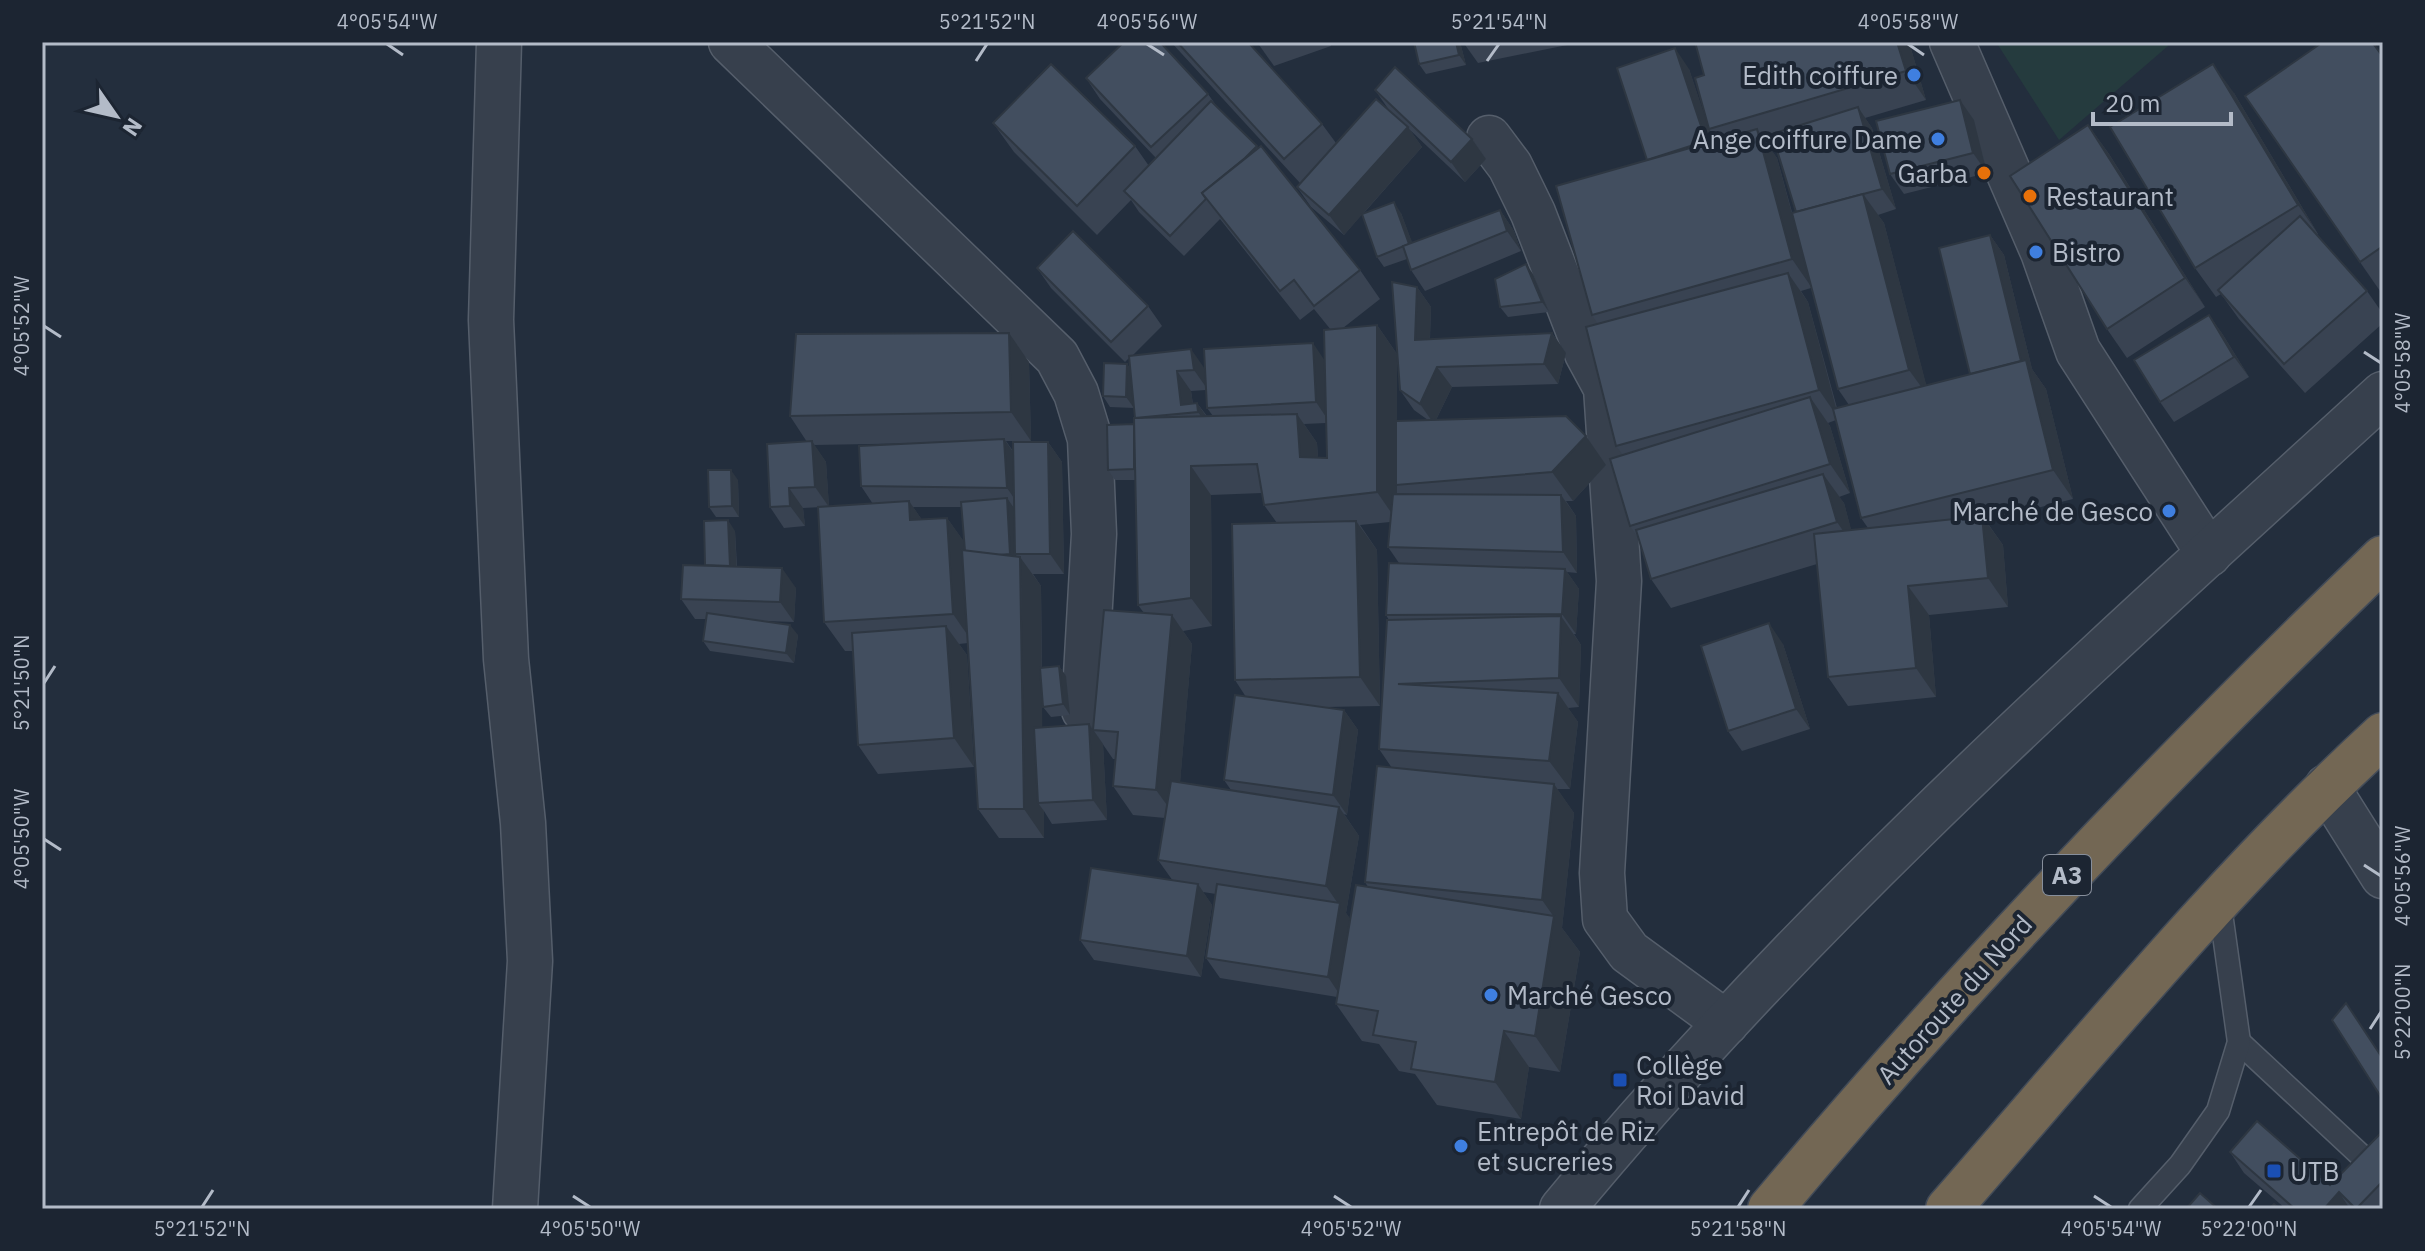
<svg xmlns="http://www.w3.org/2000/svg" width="2425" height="1251" viewBox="0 0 2425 1251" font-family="'IBM Plex Sans',sans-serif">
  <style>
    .green { fill: #253b3e }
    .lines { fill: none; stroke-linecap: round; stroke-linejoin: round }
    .lane-casing { stroke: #555e6b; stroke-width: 25 }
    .street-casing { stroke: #555e6b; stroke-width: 47 }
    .highway-casing { stroke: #424b58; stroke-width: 47 }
    .lane { stroke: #37404d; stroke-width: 22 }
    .street { stroke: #37404d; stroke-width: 44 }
    .highway { stroke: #736754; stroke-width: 44 }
    .wall { fill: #394352; fill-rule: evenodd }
    .shaded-wall { fill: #2e3742 }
    .building { fill: #424e5f; stroke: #2e3742; stroke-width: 2 }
    .ticks { fill: none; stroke: #b3bbc8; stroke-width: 3 }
    .shop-dot { fill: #3f7fe0; stroke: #1c2532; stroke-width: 3 }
    .food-dot { fill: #e8710a; stroke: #1c2532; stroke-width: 3 }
    .transit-dot { fill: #1a4fb4; stroke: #1c2532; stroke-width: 3 }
    .labels { text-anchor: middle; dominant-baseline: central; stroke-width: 8; stroke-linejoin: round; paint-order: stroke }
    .shield { fill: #1c2532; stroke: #868e9b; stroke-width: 2 }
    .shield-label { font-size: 24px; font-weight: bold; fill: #b3bbc8 }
    .poi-label { font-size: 26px; fill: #b3bbc8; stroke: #1c2532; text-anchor: start }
    .street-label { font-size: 26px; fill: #b3bbc8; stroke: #1c2532 }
    .neatline { fill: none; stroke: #b3bbc8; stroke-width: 3 }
    .ticks-label { font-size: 20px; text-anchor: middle; fill: #b3bbc8 }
  </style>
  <rect width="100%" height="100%" fill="#232e3d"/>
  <polygon class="green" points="1996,42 2166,42 2168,46 2059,140"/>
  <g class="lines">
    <g class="lane-casing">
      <g id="lane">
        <polyline points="2239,1042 2368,1162"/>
        <polyline points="2140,1209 2180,1165 2218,1111 2239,1042 2219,899"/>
      </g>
    </g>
    <g class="street-casing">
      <g id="street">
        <polyline points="499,42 491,320 506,659 523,823 530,961 515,1209"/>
        <polyline points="731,42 1057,357 1076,393 1090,439 1094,534 1084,710"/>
        <polyline points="1952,42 2043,252 2078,351 2209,554"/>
        <polyline points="1489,138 1510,166 1533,213 1587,353 1606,388 1619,581 1602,873 1605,919 1629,952 1726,1023"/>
        <polyline points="2327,787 2383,876"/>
        <path d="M1562,1209C1808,911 2099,654 2383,394"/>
      </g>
    </g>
    <g class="highway-casing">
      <g id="highway">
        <path d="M1770,1209C1962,980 2168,765 2383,558"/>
        <path d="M1948,1209C2089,1048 2225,880 2383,735"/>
      </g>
    </g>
    <use href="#lane" class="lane"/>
    <use href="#street" class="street"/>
    <use href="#highway" class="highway"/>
  </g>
  <g class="wall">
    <polygon points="1171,42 1248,42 1322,124 1336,143 1389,110 1375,90 1472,139 1486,159 1465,182 1410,130 1422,147 1363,214 1401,213 1412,243 1500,210 1514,231 1521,251 1425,291 1411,270 1407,259 1384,267 1377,257 1362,214 1344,235 1311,207 1297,187 1300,183"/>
    <polygon points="1257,42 1330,42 1331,46 1274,66"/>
    <polygon points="1414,42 1460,42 1466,65 1426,74 1419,64"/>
    <polygon points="1463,42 1582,42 1478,63"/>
    <path d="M1909,42L1926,100L1865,118L1872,128L1896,209L1878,215L1884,223L1926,385L1970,374L1990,235L2004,255L2032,369L2046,389L2073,499L1986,521L2003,545L2008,607L1929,615L1936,697L1848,706L1828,677L1817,564L1671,608L1651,579L1639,539L1630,526L1623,455L1616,446L1598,324L1592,315L1647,160L1689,69L1713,142L1717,141L1709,129L1704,75ZM1776,144L1796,212L1795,223L1777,158L1768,146ZM1811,288L1838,389L1849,405L1837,408L1808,302L1801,291ZM1836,420L1861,518L1868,528L1851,530L1844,503L1839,497L1850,493L1830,426L1828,423Z"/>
    <polygon points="2383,57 2383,289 2380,291 2245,96"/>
    <path d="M1086,78L1208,94L1218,108L1258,148L1360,270L1380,299L1343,328L1377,325L1397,354L1417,287L1431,307L1430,339L1552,333L1566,353L1558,384L1452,387L1436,420L1606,465L1573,501H1566L1576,516L1577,573L1567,572L1579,589L1576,634H1574L1581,645L1579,707L1568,708L1578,722L1570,789H1557L1574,813L1562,928L1580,952L1560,1072L1529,1067L1521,1119L1437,1105L1415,1074L1399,1071L1379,1044L1362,1041L1336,1004L1337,997L1220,978L1206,958L1216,894L1203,892L1212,905L1201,977L1094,960L1080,940L1173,881L1158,860L1165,818L1133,815L1113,786L1115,759H1113L1093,730L1144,613L1138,605L1135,480H1115L1108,470L1134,424L1135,418L1134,402V408L1110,407L1103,396L1127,364L1130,368L1129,358L1125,362L1051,288L1037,268L1148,306L1162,326L1132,356L1205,369L1324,360L1331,330L1314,309L1300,320L1220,219L1184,256L1139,212L1131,200L1097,235L1014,152L993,123L1135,146L1149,166L1156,158L1100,99ZM1397,356L1400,390L1414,410L1428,420L1397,421ZM1206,390L1207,408L1213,416H1207L1197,403L1193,404L1191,391ZM1326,423L1327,458H1318L1317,443L1304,424ZM1262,493L1264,505L1277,523L1235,680L1246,697L1224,780L1231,790L1180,782L1192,644L1183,631L1212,626L1211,495ZM1390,522L1388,547L1399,563L1386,615L1389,620L1379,749L1392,768L1365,882L1368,887L1350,919L1346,913L1359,836L1344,814L1347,815L1358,730L1344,710L1326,707L1380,706L1377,550L1360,525Z"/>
    <polygon points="2234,93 2318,234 2317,235 2367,291 2383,314 2383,323 2305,393 2239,319 2221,294 2216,297 2195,268"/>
    <polygon points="1960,100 1974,120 1987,173 1904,194 1890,174"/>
    <polygon points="2088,125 2109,154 2205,307 2127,358 2107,329"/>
    <polygon points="1533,274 1549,312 1508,317 1500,307"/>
    <polygon points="2209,315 2223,335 2249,377 2174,422 2160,402"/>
    <path d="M1029,362L1031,441H1006L1013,451L1048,442L1062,462L1064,574H1033L1041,586L1042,667L1059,666L1066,676L1070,715L1051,717L1043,707L1042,693V727L1089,724L1103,744L1107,820L1052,824L1044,811V838H999L978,809L968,643L959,644L967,655L974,767L878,774L858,745L853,651H845L824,622L822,507L803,508L805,526L784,528L770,507L807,442L790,416ZM926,443L861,486L873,504L829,507L826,462L814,445ZM913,507H962L964,542L947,518L922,520Z"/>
    <polygon points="738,480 739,517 716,517 709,507"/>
    <polygon points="735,531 737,566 796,588 794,622 764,621 798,635 794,663 710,651 703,641 706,619 695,619 681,599 705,565"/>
    <polygon points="1783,644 1810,729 1742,751 1728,731"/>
    <polygon points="2383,1131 2383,1209 2286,1209 2244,1173 2230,1152 2330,1185"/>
  </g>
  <g class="shaded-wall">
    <polygon points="1456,42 1460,42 1466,65 1459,55"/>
    <polygon points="1897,42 1909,42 1926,100 1906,71"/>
    <polygon points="1675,48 1689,69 1720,161 1706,141"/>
    <polygon points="2213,64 2234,93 2318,234 2298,205"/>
    <polygon points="1960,100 1974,120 1987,173 1973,153"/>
    <polygon points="1858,107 1872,128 1896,209 1882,189"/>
    <polygon points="2088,125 2109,154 2205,307 2185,278"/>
    <polygon points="1408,127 1422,147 1344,235 1329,215"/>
    <polygon points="1757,129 1777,158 1812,288 1792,259"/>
    <polygon points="1472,139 1486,159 1465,182 1451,162"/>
    <polygon points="1863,194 1884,223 1930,399 1909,370"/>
    <polygon points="1394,202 1401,213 1417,255 1410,245"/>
    <polygon points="1500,210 1514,231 1521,251 1507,231"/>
    <polygon points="1990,235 2004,255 2032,369 2046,389 2073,499 2053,470 2021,361"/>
    <polygon points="1526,264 1533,274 1549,312 1542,302"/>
    <polygon points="1788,273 1808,302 1839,419 1819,390"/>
    <polygon points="1417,287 1431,307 1429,360 1415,340"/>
    <polygon points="2209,315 2223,335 2249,377 2234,357"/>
    <polygon points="1377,325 1397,354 1397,521 1377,492"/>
    <polygon points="1009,333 1029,362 1031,441 1011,412"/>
    <polygon points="1552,333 1566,353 1558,384 1544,364"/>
    <polygon points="1313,343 1327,364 1330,423 1316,402"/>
    <polygon points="1191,349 1205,369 1208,390 1194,370"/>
    <polygon points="1127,364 1135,374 1134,408 1126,397"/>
    <polygon points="1437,367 1452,387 1434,424 1420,404"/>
    <polygon points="1177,371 1191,391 1194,412 1181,405"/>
    <polygon points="1810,397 1830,426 1850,493 1830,464"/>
    <polygon points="1197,403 1211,423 1212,432 1198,412"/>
    <polygon points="1297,414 1317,443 1320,486 1300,457"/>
    <polygon points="1586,436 1606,465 1573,501 1552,472"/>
    <polygon points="1004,439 1018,459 1021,508 1007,488"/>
    <polygon points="812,441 826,462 829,507 815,487"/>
    <polygon points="1048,442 1062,462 1064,574 1050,554"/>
    <polygon points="1191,466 1211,495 1212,626 1191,598"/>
    <polygon points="731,470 738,480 739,517 732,506"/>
    <polygon points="1823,474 1844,503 1857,551 1837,522"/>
    <polygon points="789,488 803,508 805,526 790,506"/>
    <polygon points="1561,495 1576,516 1577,573 1563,552"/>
    <polygon points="1007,498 1021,518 1015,554 1021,562 1020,557 1041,586 1043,803 1038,803 1044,811 1044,838 1024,809 1021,569 1010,554"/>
    <polygon points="909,501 929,530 910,520"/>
    <polygon points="1982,516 2003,545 2008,607 1988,578"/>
    <polygon points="947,518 968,547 973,643 953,614"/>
    <polygon points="728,520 735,531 737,579 730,568"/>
    <polygon points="1356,521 1377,550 1380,706 1360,677"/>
    <polygon points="782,568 796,588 794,622 780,602"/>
    <polygon points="1565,569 1579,589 1576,634 1562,614"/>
    <polygon points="1908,586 1929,615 1936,697 1916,668"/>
    <polygon points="1172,615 1192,644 1177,819 1156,790"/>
    <polygon points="1561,616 1581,645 1579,707 1559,678"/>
    <polygon points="1769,623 1783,644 1810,729 1796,709"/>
    <polygon points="790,625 798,635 794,663 786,653"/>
    <polygon points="946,626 967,655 974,767 954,738"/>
    <polygon points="1059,666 1066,676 1070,715 1063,704"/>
    <polygon points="1558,693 1578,722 1570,789 1549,761"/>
    <polygon points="1344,710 1358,730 1347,815 1333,795"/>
    <polygon points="1089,724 1103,744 1107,820 1093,800"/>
    <polygon points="1554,784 1574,813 1562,928 1580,952 1560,1072 1535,1036 1554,917 1542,900"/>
    <polygon points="1339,807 1359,836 1346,913 1354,924 1342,998 1328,977 1339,905 1326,886"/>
    <polygon points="1198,884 1212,905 1201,977 1187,956"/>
    <polygon points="1504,1031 1529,1067 1521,1119 1495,1082"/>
    <polygon points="2339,1192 2350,1209 2324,1209"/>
  </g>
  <g class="building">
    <polygon points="1124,42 1160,42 1208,94 1151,147 1086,78"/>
    <polygon points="1177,42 1248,42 1322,124 1284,159"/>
    <polygon points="1414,42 1456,42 1459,55 1419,64"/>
    <polygon points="1695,42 1897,42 1906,71 1709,129 1695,78 1704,75"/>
    <polygon points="2323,42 2372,42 2383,57 2383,246 2360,262 2245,96"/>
    <polygon points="1675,48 1706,141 1647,160 1617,68"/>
    <polygon points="1051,64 1135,146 1077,206 993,123"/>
    <polygon points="2213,64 2298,205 2195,268 2110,127"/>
    <polygon points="1395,67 1472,139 1451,162 1375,90"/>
    <polygon points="1376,99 1408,127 1329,215 1297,187"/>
    <polygon points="1960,100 1973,153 1890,174 1876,121"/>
    <polygon points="1211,101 1257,146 1245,158 1202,193 1206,199 1170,236 1124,191"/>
    <polygon points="1858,107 1882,189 1796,212 1772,134"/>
    <polygon points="2088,125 2185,278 2107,329 2010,176"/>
    <polygon points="1757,129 1792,259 1592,315 1556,186"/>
    <polygon points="1261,146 1360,270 1314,306 1294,280 1280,291 1202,193"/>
    <polygon points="1863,194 1909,370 1838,389 1792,213"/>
    <polygon points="1394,202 1409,244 1377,257 1362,214"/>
    <polygon points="1500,210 1507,231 1411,270 1403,246"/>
    <polygon points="2300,216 2367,291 2284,364 2218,290"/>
    <polygon points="1073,231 1148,306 1111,342 1037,268"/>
    <polygon points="1990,235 2021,361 1970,374 1939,248"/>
    <polygon points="1526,264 1542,302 1500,307 1495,279"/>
    <polygon points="1788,273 1819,390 1616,446 1586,327"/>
    <polygon points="1392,282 1417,287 1415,340 1552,333 1544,364 1437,367 1420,404 1400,390"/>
    <polygon points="2209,315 2234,357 2160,402 2134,360"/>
    <polygon points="1377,325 1377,492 1264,505 1257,464 1191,466 1191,598 1138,605 1134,418 1297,414 1300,457 1327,458 1324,330"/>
    <polygon points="1009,333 1011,412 790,416 796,334"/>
    <polygon points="1313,343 1316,402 1207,408 1204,349"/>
    <polygon points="1191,349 1194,370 1177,371 1181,405 1197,403 1198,412 1135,418 1129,356"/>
    <polygon points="2026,360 2053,470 1861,518 1833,409"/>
    <polygon points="1104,363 1127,364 1126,397 1103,396"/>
    <polygon points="1810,397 1830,464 1630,526 1610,459"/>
    <polygon points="1566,416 1586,436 1552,472 1396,485 1396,421"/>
    <polygon points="1134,424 1134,469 1108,470 1107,425"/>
    <polygon points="1004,439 1007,488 861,486 859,446"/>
    <polygon points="812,441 815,487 789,488 790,506 770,507 767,444"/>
    <polygon points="1013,442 1048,442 1050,554 1015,554"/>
    <polygon points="708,470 731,470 732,506 709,507"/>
    <polygon points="1823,474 1837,522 1651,579 1636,530"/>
    <polygon points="1393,494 1561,495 1563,552 1388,547"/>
    <polygon points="1007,498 1010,554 998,555 965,551 961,502"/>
    <polygon points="909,501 910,520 947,518 953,614 824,622 818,507"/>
    <polygon points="1982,516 1988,578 1908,586 1916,668 1828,677 1814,534"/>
    <polygon points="728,520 730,566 705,565 704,521"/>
    <polygon points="1356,521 1360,677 1235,680 1232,524"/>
    <polygon points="962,550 1020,557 1024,809 978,809"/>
    <polygon points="1389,563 1565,569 1562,614 1386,615"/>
    <polygon points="683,565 782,568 780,602 681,599"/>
    <polygon points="1104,610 1172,615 1156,790 1113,786 1118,732 1093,730"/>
    <polygon points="707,613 790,625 786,653 703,641"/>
    <polygon points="1561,616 1559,678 1398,684 1558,693 1549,761 1379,749 1387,620"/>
    <polygon points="1769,623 1796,709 1728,731 1701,646"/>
    <polygon points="946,626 954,738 858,745 852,633"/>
    <polygon points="1059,666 1063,704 1043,707 1040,668"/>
    <polygon points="1235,695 1344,710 1333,795 1224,780"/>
    <polygon points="1089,724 1093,800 1038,803 1034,728"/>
    <polygon points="1377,766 1554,784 1542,900 1365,882"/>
    <polygon points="1171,781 1339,807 1326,886 1158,860"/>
    <polygon points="1091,868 1198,884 1187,956 1080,940"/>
    <polygon points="1217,884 1340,903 1328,977 1206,958"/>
    <polygon points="1356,885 1554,916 1535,1036 1504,1031 1495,1082 1411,1069 1416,1042 1373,1035 1378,1011 1336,1004"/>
    <polygon points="2346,1003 2383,1059 2383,1100 2332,1020"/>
    <polygon points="2257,1121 2330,1185 2383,1131 2383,1181 2356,1209 2339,1192 2324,1209 2295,1209 2230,1152"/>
    <polygon points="2200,1193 2218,1209 2186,1209"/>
    <polygon points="2274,1204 2280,1209 2269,1209"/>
  </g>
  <path class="ticks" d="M387,44L403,55M1147,44L1164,55M1908,44L1924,55M976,61L987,44M1487,61L1499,44M44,326L61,337M2364,352L2381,363M44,683L55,666M44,839L61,850M2364,865L2381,876M2370,1029L2381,1012M573,1196L590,1207M1334,1196L1351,1207M2094,1196L2111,1207M202,1207L213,1190M1738,1207L1749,1190M2249,1207L2261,1190"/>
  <g class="shop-dot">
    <circle cx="1914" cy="75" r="8"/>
    <circle cx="1938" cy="139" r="8"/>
    <circle cx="2036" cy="252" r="8"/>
    <circle cx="2169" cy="511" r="8"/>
    <circle cx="1491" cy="995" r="8"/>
    <circle cx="1461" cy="1146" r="8"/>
  </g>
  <g class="food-dot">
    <circle cx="1984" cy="173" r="8"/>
    <circle cx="2030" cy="196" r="8"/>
  </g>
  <g class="transit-dot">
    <rect x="1612" y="1072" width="16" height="16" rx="4"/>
    <rect x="2266" y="1163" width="16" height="16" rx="4"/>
  </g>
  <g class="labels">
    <rect class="shield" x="2043" y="855" width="48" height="40" rx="6"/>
    <g class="shield-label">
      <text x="2067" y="875">A3</text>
    </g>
    <g class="poi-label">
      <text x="1898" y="75" text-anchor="end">Edith coiffure</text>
      <text x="1922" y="139" text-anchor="end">Ange coiffure Dame</text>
      <text x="1968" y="173" text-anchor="end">Garba</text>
      <text x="2046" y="196">Restaurant</text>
      <text x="2052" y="252">Bistro</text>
      <text x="2153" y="511" text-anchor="end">Marché de Gesco</text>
      <text x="1507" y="995">Marché Gesco</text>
      <text x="1636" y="1065">Collège<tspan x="1636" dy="30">Roi David</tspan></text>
      <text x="1477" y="1131">Entrepôt de Riz<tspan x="1477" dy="30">et sucreries</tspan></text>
      <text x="2290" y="1171">UTB</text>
    </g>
    <g class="street-label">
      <text transform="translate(1954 999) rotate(-48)">Autoroute du Nord</text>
    </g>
  </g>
  <rect width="2425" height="1251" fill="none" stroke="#1c2532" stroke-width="88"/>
  <g transform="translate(116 116) rotate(124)" stroke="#1c2532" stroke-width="6" paint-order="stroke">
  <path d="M0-6L14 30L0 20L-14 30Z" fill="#b3bbc8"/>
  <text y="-12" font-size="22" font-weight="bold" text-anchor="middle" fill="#b3bbc8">N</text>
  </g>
  <path d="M2093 112v12h138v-12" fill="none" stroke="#b3bbc8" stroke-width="4"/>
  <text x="2105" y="112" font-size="24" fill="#b3bbc8" stroke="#1c2532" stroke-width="6" paint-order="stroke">20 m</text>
  <rect x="44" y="44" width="2337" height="1163" class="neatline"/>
  <g class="ticks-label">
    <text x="387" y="29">4°05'54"W</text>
    <text x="987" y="29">5°21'52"N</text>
    <text x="1147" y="29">4°05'56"W</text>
    <text x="1499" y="29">5°21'54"N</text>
    <text x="1908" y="29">4°05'58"W</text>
    <text transform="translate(22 326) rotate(-90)" y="7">4°05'52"W</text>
    <text transform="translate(2403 363) rotate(-90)" y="7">4°05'58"W</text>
    <text transform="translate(22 683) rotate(-90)" y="7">5°21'50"N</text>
    <text transform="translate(22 839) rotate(-90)" y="7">4°05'50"W</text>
    <text transform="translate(2403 876) rotate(-90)" y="7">4°05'56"W</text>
    <text transform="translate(2403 1012) rotate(-90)" y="7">5°22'00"N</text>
    <text x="202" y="1236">5°21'52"N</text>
    <text x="590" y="1236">4°05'50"W</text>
    <text x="1351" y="1236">4°05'52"W</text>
    <text x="1738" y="1236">5°21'58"N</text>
    <text x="2111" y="1236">4°05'54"W</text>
    <text x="2249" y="1236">5°22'00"N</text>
  </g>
</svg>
